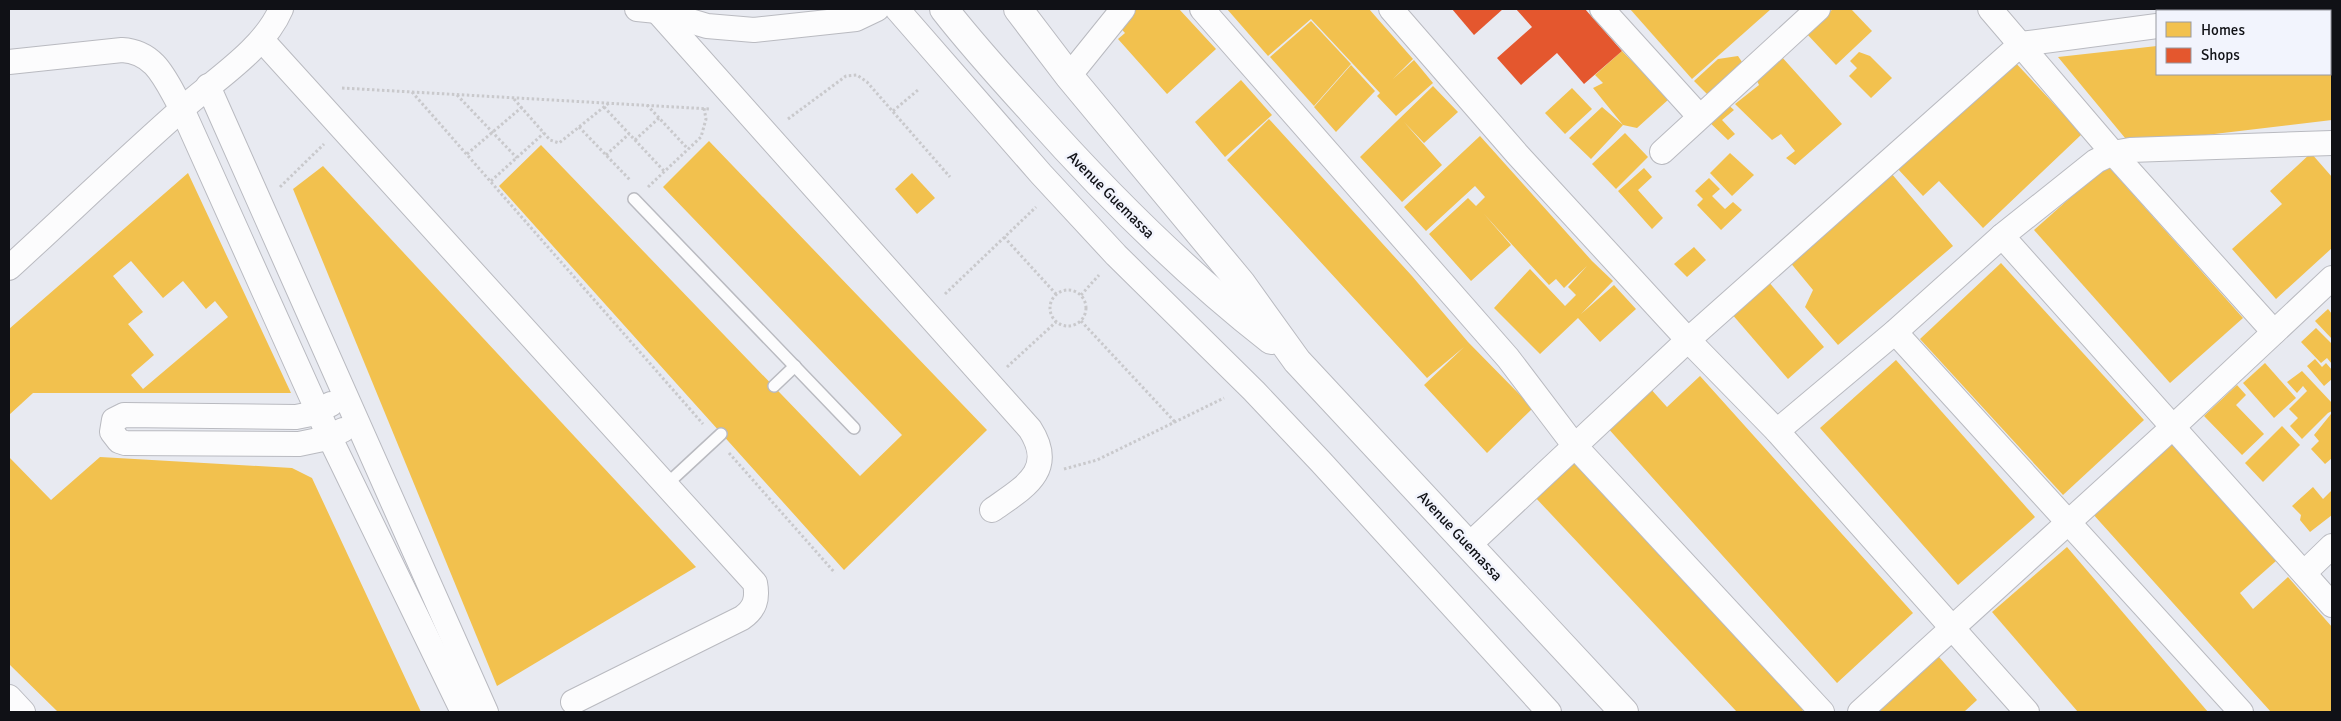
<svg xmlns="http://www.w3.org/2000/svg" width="2341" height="721" viewBox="0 0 2341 721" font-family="Signika,sans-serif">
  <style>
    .homes { fill: #f2c14e; fill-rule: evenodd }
    .shops { fill: #e4572e }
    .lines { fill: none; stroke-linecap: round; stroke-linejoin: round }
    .service-casing { stroke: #b9bac0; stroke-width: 14 }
    .minor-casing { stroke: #b9bac0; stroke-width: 26 }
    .secondary-casing { stroke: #b9bac0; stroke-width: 30 }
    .path { stroke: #c9c9cc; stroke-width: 3; stroke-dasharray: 2.5 2.5; stroke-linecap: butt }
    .service { stroke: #fcfcfd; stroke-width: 11 }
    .minor { stroke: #fcfcfd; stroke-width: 24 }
    .secondary { stroke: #fcfcfd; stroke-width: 28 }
    .labels { text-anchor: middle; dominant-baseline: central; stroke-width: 5; stroke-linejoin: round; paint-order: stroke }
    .street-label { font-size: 15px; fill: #101116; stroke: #f2f4fd }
  </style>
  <rect width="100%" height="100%" fill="#e8eaf1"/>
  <g class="homes">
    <polygon points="1132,9 1179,9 1216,49 1167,94 1118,39 1125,33 1116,23"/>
    <polygon points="1227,9 1369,9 1413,59 1393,79 1414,60 1433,83 1396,116 1377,96 1380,93 1311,19 1268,56"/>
    <polygon points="1630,9 1771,9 1692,79"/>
    <polygon points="1833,9 1851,9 1872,31 1836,65 1806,33"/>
    <polygon points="1311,21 1351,64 1314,106 1270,57"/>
    <polygon points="2330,27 2332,27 2332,120 2130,144 2058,57 2157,46 2157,74 2330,74"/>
    <polygon points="1622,51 1669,99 1637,128 1623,125 1591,159 1569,138 1602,107 1623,125 1593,88 1603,83 1595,75"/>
    <polygon points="1859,52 1870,56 1892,78 1871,98 1849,76 1857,68 1850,61"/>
    <polygon points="1738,56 1744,65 1710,97 1694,81 1718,59"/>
    <polygon points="1781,56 1842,124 1795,165 1786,158 1795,151 1781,134 1772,140 1735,104 1759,85 1755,77"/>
    <polygon points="2013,60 2082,134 1983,228 1939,181 1923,196 1897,168"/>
    <polygon points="1351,65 1375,91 1336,132 1314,107"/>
    <polygon points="1241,80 1272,115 1225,157 1195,122"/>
    <polygon points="1433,86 1458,112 1424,143 1404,122 1442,165 1402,202 1360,157"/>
    <polygon points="1572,88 1592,109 1565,134 1545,113"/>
    <polygon points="1724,101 1734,110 1722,120 1735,134 1728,140 1705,118"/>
    <polygon points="1269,119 1412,276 1468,342 1533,408 1487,453 1424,385 1464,347 1427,378 1227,160"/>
    <polygon points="1625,133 1648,157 1616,189 1592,164"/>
    <polygon points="1480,136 1592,261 1613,281 1581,314 1614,285 1636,309 1600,342 1578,318 1540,354 1494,308 1530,269 1565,306 1576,295 1568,287 1587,266 1564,288 1556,279 1549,285 1484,214 1511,245 1471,281 1429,234 1468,198 1476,206 1485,197 1475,186 1426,231 1404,207"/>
    <polygon points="709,141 987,430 844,570 499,186 541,145 860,476 902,435 663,187"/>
    <polygon points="1730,153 1754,175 1732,196 1710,173"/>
    <polygon points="2311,153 2332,177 2332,248 2276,299 2232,249 2282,204 2270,191"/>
    <polygon points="2107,165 2243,318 2170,383 2034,230"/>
    <polygon points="323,166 696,567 497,686 293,189"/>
    <polygon points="1644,168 1652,177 1638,190 1663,218 1652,229 1618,191"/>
    <path d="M188,173L291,393H33L9,415V329ZM131,261L163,298L183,281L206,309L215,301L228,317L143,389L131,375L154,355L128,324L143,312L113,276Z"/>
    <polygon points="912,173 935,198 917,214 895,189"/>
    <polygon points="1891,173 1953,246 1838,345 1805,307 1813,290 1789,261"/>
    <polygon points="1709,178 1720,189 1712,196 1725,209 1733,202 1742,210 1721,230 1697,205 1703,199 1695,191"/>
    <polygon points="1694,247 1706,260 1687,277 1674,264"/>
    <polygon points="2001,263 2144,420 2063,495 1920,339"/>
    <polygon points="1768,281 1824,347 1788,379 1731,313"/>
    <polygon points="2328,309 2332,314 2332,339 2315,321"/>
    <polygon points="2316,328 2332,344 2332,364 2327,358 2321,363 2301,342"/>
    <polygon points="2315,359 2322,367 2326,363 2332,370 2332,379 2324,386 2307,366"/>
    <polygon points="1896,360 2035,517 1958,585 1820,428"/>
    <polygon points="2265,363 2296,398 2274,418 2243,383"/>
    <polygon points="2302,371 2332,403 2332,411 2328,413 2302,439 2290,426 2298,418 2289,409 2307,391 2303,386 2297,393 2287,382"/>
    <polygon points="1700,376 1913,613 1837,683 1606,426 1649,387 1667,407"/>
    <polygon points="2237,385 2246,395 2236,405 2264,434 2242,455 2204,416"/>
    <polygon points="2331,414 2332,458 2325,464 2311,449 2319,441 2314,435"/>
    <polygon points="2282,426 2300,445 2263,482 2245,463"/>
    <polygon points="2170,442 2276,561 2240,593 2253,609 2288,577 2332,627 2332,712 2271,712 2092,513"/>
    <polygon points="9,457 51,500 100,457 292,468 312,478 421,712 58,712 9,664"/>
    <polygon points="1575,457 1809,705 1801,712 1737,712 1534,496"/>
    <polygon points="2313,487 2323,499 2332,490 2332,515 2310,532 2300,520 2301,515 2292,506"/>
    <polygon points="2067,547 2208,712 2078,712 1992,612"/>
    <polygon points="1939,657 1977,700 1964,712 1878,712"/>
  </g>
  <g class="shops">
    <polygon points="1452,9 1503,9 1474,35"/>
    <polygon points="1516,9 1585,9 1622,51 1584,84 1557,53 1521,85 1497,58 1532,27"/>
  </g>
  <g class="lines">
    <g class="service-casing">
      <g id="service">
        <polyline points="634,199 854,428"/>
        <polyline points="774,386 795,366"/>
        <polyline points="667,484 721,434"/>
      </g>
    </g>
    <g class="minor-casing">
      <g id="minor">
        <polyline points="637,9 657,11 707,26 754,30 856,19 877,9"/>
        <polyline points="897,9 1041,174 1116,255 1254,391 1321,462 1549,712"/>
        <polyline points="1202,9 1508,358 1574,445 1822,712"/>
        <polyline points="1391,9 1517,154 1688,340 1777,431 2027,712"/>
        <polyline points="1602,9 1699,116"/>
        <polyline points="1990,9 2113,153 2274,332"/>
        <path d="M657,11L1030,429C1057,471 1023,488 992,510"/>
        <polyline points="2288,11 2310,9"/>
        <path d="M262,40L755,583C758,599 755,609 742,618L573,702"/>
        <path d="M9,62L122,50C157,52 166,82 182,109L329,436L463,712"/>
        <polyline points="1069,76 1123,9"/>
        <polyline points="208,86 486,712"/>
        <polyline points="1662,152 1818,9"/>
        <polyline points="2002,236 2332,605"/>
        <path d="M9,268C67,215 124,160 183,108C216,79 264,49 281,9"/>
        <polyline points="1895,332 2241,712"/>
        <polyline points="331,404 311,414 296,417 124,415 114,420 112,432 119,441 125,443 299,444 323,439 343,430"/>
        <polyline points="1777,431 1895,332 2002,236 2096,161 2113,153 2130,150 2332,143"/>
        <polyline points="1469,545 1688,340 2021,44 2157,26"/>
        <polyline points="2304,573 2332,546"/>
        <polyline points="9,697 23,712"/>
        <polyline points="1860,712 2173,427 2332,278"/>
      </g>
    </g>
    <g class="secondary-casing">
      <g id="secondary">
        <path d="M944,9C972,45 1002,78 1033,112C1106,194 1184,272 1271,340"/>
        <polyline points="1018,9 1069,76 1241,283 1297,361 1624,712"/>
      </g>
    </g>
    <g class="path">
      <polyline points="342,88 710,109"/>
      <polyline points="412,92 703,424"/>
      <polyline points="457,95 517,158"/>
      <polyline points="514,99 550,140 559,143 609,103"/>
      <polyline points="647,105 688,149"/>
      <polyline points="604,107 664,171"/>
      <polyline points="893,111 918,90"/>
      <polyline points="788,119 846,76 857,75 867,82 950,177"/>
      <polyline points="579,127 631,181"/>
      <polyline points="635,140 659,118"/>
      <polyline points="467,154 522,107"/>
      <polyline points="606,155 629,134"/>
      <polyline points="491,181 544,133"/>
      <polyline points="280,187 324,144"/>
      <polyline points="648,187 701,137 706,119 704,108"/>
      <polyline points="1004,237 1056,294"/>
      <circle cx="1068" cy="308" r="18"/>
      <polyline points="945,294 1036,207"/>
      <polyline points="1081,295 1099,275"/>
      <polyline points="1081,321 1175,422"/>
      <polyline points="1007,367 1056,322"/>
      <polyline points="729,453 835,573"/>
      <polyline points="1064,469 1097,460 1224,398"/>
    </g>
    <use href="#service" class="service"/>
    <use href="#minor" class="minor"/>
    <use href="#secondary" class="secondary"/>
  </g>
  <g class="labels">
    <g class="street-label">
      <text transform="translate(1111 195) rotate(45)">Avenue Guemassa</text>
      <text transform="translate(1460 536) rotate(47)">Avenue Guemassa</text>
    </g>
  </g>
  <rect width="2341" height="721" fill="none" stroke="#101116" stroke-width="20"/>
  <rect x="2156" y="10" width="175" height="65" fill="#f2f4fd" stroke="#9899a1"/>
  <rect x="2166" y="22" width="25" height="15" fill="#f2c14e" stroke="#9899a1"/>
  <text x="2201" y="35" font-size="15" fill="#101116">Homes</text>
  <rect x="2166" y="48" width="25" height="15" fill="#e4572e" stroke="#9899a1"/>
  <text x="2201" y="60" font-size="15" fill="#101116">Shops</text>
</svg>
